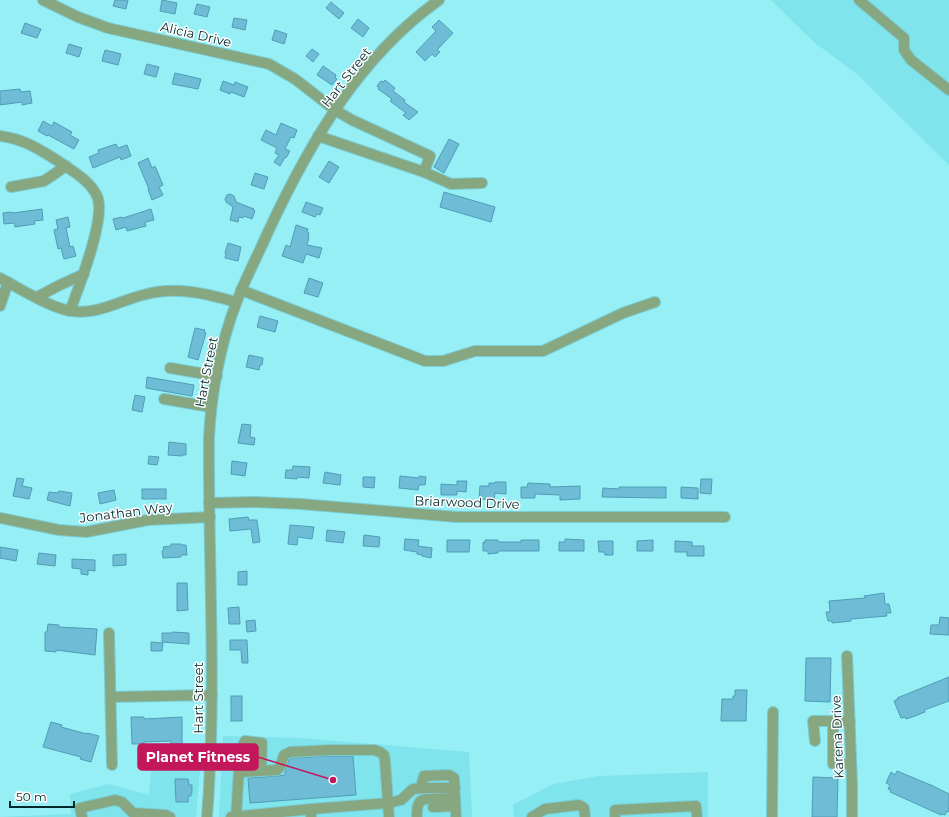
<svg xmlns="http://www.w3.org/2000/svg" width="949" height="817" viewBox="0 0 949 817" font-family="Montserrat,sans-serif">
  <style>
    .built { fill: #7fe4eb }
    .building { fill: #6ebcd6; stroke: #4e9db6 }
    .lines { fill: none; stroke-linecap: round; stroke-linejoin: round }
    .minor-casing { stroke: #7bcbd1; stroke-width: 12 }
    .minor { stroke: #87a781; stroke-width: 10 }
    .labels { text-anchor: middle; dominant-baseline: central; stroke-width: 3; stroke-linejoin: round; paint-order: stroke }
    .street-label { font-size: 13px; fill: #01292b; stroke: #fefefe }
    .leader { fill: none; stroke: #c2185b; stroke-width: 1.5 }
    .callout-dot { fill: #c2185b; stroke: #fefefe; stroke-width: 1.5 }
    .callout { fill: #c2185b; stroke: #c2185b; stroke-width: 1.5 }
    .callout-label { font-size: 14px; text-anchor: middle; font-weight: bold; fill: #fff }
  </style>
  <rect width="100%" height="100%" fill="#96eff5"/>
  <g class="built">
    <polygon points="771,0 949,0 949,165 857,74 815,43"/>
    <polygon points="223,736 301,738 469,752 472,817 219,817"/>
    <polygon points="201,757 196,817 0,817 71,814 70,794 109,784 149,795 152,761"/>
    <polygon points="708,772 708,817 514,817 513,805 553,784 599,776"/>
  </g>
  <g class="building">
    <polygon points="115,0 128,0 126,9 113,6"/>
    <polygon points="162,0 177,3 175,14 160,11"/>
    <polygon points="331,2 344,13 339,19 326,8"/>
    <polygon points="197,4 210,7 207,17 194,14"/>
    <polygon points="234,18 247,20 245,30 232,27"/>
    <polygon points="358,19 369,28 363,37 351,28"/>
    <polygon points="439,20 453,33 437,50 440,52 435,57 432,54 425,61 416,52 436,31 432,27"/>
    <polygon points="25,23 41,29 37,38 21,33"/>
    <polygon points="275,30 287,34 284,44 272,40"/>
    <polygon points="69,44 82,48 79,57 66,53"/>
    <polygon points="312,49 319,54 313,62 306,56"/>
    <polygon points="105,50 121,54 118,65 102,61"/>
    <polygon points="147,64 159,67 156,77 144,74"/>
    <polygon points="323,66 336,75 335,78 337,79 332,85 317,75"/>
    <polygon points="175,73 201,79 198,89 172,84"/>
    <polygon points="385,80 395,88 393,91 405,100 404,102 418,112 409,120 403,115 406,113 390,101 392,99 378,89 379,88 377,86 381,81 383,82"/>
    <polygon points="223,81 234,85 235,82 248,87 244,97 231,92 230,94 220,90"/>
    <polygon points="20,89 21,92 30,91 32,103 22,105 22,102 0,105 0,91"/>
    <polygon points="43,121 52,126 54,122 72,132 70,135 79,140 74,149 48,135 47,136 38,131"/>
    <polygon points="281,123 297,130 294,138 291,137 285,149 290,151 286,158 285,157 280,166 274,162 279,155 275,153 277,148 261,140 266,130 276,135"/>
    <polygon points="449,139 459,144 444,173 434,167"/>
    <polygon points="116,144 118,148 127,145 131,156 121,160 120,157 93,168 89,157 99,153 98,150"/>
    <polygon points="148,158 152,168 155,166 163,185 159,187 163,195 152,200 148,189 149,189 138,163"/>
    <polygon points="329,161 339,167 329,183 319,177"/>
    <polygon points="255,173 268,177 264,189 251,185"/>
    <polygon points="444,192 495,207 491,222 440,207"/>
    <polygon points="230,194 234,196 236,202 254,209 253,210 255,211 252,219 244,216 243,218 239,217 238,222 230,220 233,207 226,202 225,199 227,195"/>
    <polygon points="306,202 323,208 320,215 317,214 315,217 302,212"/>
    <polygon points="42,209 43,220 34,221 35,224 15,227 14,223 4,224 3,213 12,212 13,213"/>
    <polygon points="151,209 154,220 145,222 146,226 127,231 126,227 116,230 113,219 122,217 123,218"/>
    <polygon points="68,217 70,227 66,228 70,247 73,246 76,256 64,259 61,248 58,249 54,230 58,229 56,220"/>
    <polygon points="296,225 308,229 307,232 309,233 308,236 309,237 307,245 322,248 319,258 306,254 303,263 282,256 286,245 290,247"/>
    <polygon points="228,243 241,247 238,261 225,258 226,254 225,253"/>
    <polygon points="309,278 323,283 318,297 304,293"/>
    <polygon points="260,316 278,321 275,332 257,327"/>
    <polygon points="195,328 205,330 204,332 206,333 198,360 188,357"/>
    <polygon points="249,355 263,358 262,365 260,365 259,370 246,367"/>
    <polygon points="147,377 194,385 192,396 146,388"/>
    <polygon points="135,395 145,397 142,412 132,410"/>
    <polygon points="242,424 251,425 250,437 255,438 254,445 238,443"/>
    <polygon points="169,442 186,444 186,455 182,455 182,456 168,455"/>
    <polygon points="149,456 159,457 157,465 148,464"/>
    <polygon points="232,461 247,463 245,476 231,474"/>
    <polygon points="293,466 310,467 309,478 297,477 297,479 285,478 286,470 292,470"/>
    <polygon points="325,472 341,475 340,485 323,483"/>
    <polygon points="400,476 419,478 419,476 426,477 425,485 419,485 418,490 399,488"/>
    <polygon points="363,477 375,477 374,488 363,487"/>
    <polygon points="17,478 24,479 22,486 32,488 29,499 13,496"/>
    <polygon points="701,479 712,479 711,494 700,493"/>
    <polygon points="457,481 467,481 466,492 457,491 457,495 441,495 441,484 457,485"/>
    <polygon points="495,482 506,482 506,494 495,493 494,500 479,499 480,486 489,486 489,483 495,483"/>
    <polygon points="528,483 550,484 550,487 580,486 580,499 560,500 560,495 535,494 535,498 521,498 521,487 527,487"/>
    <polygon points="619,487 666,487 666,498 602,497 603,488 619,489"/>
    <polygon points="681,487 698,488 698,499 681,498"/>
    <rect x="142" y="489" width="24" height="10"/>
    <polygon points="114,490 116,500 100,504 98,493"/>
    <polygon points="59,491 72,493 70,506 47,500 49,492 58,493"/>
    <polygon points="248,517 249,520 257,520 260,542 253,543 251,529 230,531 229,519"/>
    <polygon points="290,525 314,527 312,539 298,537 297,545 288,544"/>
    <polygon points="327,530 345,532 343,543 326,541"/>
    <polygon points="364,535 380,537 379,547 363,546"/>
    <polygon points="405,539 419,540 418,546 432,548 431,558 422,556 422,555 417,554 417,552 404,550"/>
    <polygon points="565,539 584,540 584,551 559,551 559,542 565,542"/>
    <polygon points="447,540 470,540 469,552 447,552"/>
    <polygon points="485,540 498,540 498,542 521,542 521,540 539,540 539,551 498,551 498,553 488,554 488,551 483,551 483,542 485,543"/>
    <polygon points="653,540 653,551 637,551 637,541"/>
    <polygon points="598,541 613,541 613,555 605,555 604,552 599,552"/>
    <polygon points="675,541 692,542 692,546 704,546 704,556 687,556 687,552 675,552"/>
    <polygon points="171,544 181,544 182,545 186,545 187,555 181,555 181,557 163,558 162,551 164,550 163,547 171,546"/>
    <polygon points="0,547 18,550 16,561 0,558"/>
    <polygon points="39,553 56,555 55,566 37,564"/>
    <polygon points="126,554 126,565 113,566 113,555"/>
    <polygon points="72,559 95,560 95,571 88,570 88,575 81,574 81,569 72,568"/>
    <polygon points="247,571 247,585 238,585 238,572"/>
    <polygon points="177,583 187,583 188,610 177,611"/>
    <polygon points="884,593 885,604 889,604 891,613 886,613 887,616 851,619 851,621 832,623 832,621 828,621 826,612 830,612 829,601 865,598 864,596"/>
    <polygon points="239,607 240,624 229,624 228,608"/>
    <polygon points="940,617 949,618 949,635 930,634 931,625 939,625"/>
    <polygon points="255,620 256,631 247,632 246,621"/>
    <polygon points="48,624 59,625 59,627 97,629 95,655 56,650 56,652 45,651 45,632 47,632"/>
    <polygon points="172,632 189,633 189,644 162,642 162,633 172,633"/>
    <polygon points="230,640 247,640 248,663 242,663 241,650 230,650"/>
    <polygon points="151,642 163,643 162,651 151,651"/>
    <polygon points="806,658 831,658 830,702 805,701"/>
    <polygon points="949,677 949,701 924,710 925,712 915,716 906,719 905,717 901,718 894,701 898,699 897,698"/>
    <polygon points="735,690 747,690 746,721 721,721 722,699 733,699 733,696 735,696"/>
    <rect x="231" y="696" width="11" height="25"/>
    <polygon points="131,717 144,717 144,719 182,717 182,744 171,744 171,741 144,742 144,744 132,744"/>
    <polygon points="51,722 62,725 61,727 87,734 87,733 99,736 91,762 80,759 81,757 43,747"/>
    <polygon points="332,756 353,756 356,795 250,803 248,778 277,776 285,775 285,771 289,760 292,758"/>
    <polygon points="897,771 933,786 949,794 949,812 947,811 945,815 942,814 941,815 890,792 891,790 888,789 890,785 886,783 891,772 895,775"/>
    <polygon points="813,777 838,778 837,817 812,817"/>
    <polygon points="175,779 188,779 189,785 192,785 192,793 191,793 191,796 188,796 188,802 176,802"/>
  </g>
  <g class="lines">
    <g class="minor-casing">
      <g id="minor">
        <polyline points="43,0 78,17 108,28 269,64 295,79 335,110 352,120 430,156 424,172"/>
        <polyline points="859,0 904,38 904,50 911,60 949,90"/>
        <path d="M0,136C24,139 41,150 61,163C74,172 90,181 97,196C107,217 78,289 70,311"/>
        <polyline points="318,136 424,172 451,184 482,183"/>
        <polyline points="11,187 44,181 66,166"/>
        <path d="M0,278C19,288 52,309 72,311C97,315 119,301 143,295C175,286 205,293 236,302"/>
        <polyline points="241,290 425,361 443,361 475,351 543,351 623,313 655,302"/>
        <polyline points="37,297 60,285 84,274"/>
        <polyline points="0,306 8,282"/>
        <polyline points="170,368 217,376"/>
        <polyline points="164,399 211,407"/>
        <polyline points="209,503 255,502 301,504 457,517 725,517"/>
        <polyline points="0,518 59,530 86,532 148,520 210,517"/>
        <polyline points="109,633 112,765"/>
        <polyline points="847,656 852,784 852,817"/>
        <polyline points="111,697 212,695"/>
        <polyline points="833,721 833,764 851,764"/>
        <polyline points="815,741 813,721 850,721"/>
        <polyline points="240,772 277,770 280,767 284,755 290,752 332,750 374,750 380,752 384,755 385,761 389,817"/>
        <polyline points="422,788 455,788"/>
        <polyline points="431,799 455,798"/>
        <polyline points="433,807 455,806"/>
        <polyline points="311,809 389,803 401,800 413,789 422,788 422,783 424,776 449,775 454,778 456,817"/>
        <path d="M417,816C417,808 417,799 427,799"/>
        <polyline points="82,817 80,808 115,800 122,802 133,813 166,815 170,817"/>
        <path d="M207,817C217,690 208,564 209,437C211,394 221,341 237,301C246,277 258,255 268,232C309,144 359,57 439,0"/>
        <polyline points="231,817 311,809 311,817"/>
        <path d="M236,817C237,805 239,747 245,741L262,743L261,771"/>
        <polyline points="532,817 545,809 579,805 584,808 585,817"/>
        <polyline points="615,817 615,810 696,806 697,817"/>
        <polyline points="772,817 773,712"/>
      </g>
    </g>
    <use href="#minor" class="minor"/>
  </g>
  <g class="labels">
    <g class="street-label">
      <text transform="translate(196 34) rotate(13)">Alicia Drive</text>
      <text transform="translate(346 77) rotate(-52)">Hart Street</text>
      <text transform="translate(206 372) rotate(-79)">Hart Street</text>
      <text transform="translate(467 502) rotate(2)">Briarwood Drive</text>
      <text transform="translate(126 512) rotate(-7)">Jonathan Way</text>
      <text transform="translate(198 698) rotate(-90)">Hart Street</text>
      <text transform="translate(837 737) rotate(-92)">Karena Drive</text>
    </g>
  </g>
  <path class="leader" d="M333 780L258 757"/>
  <circle class="callout-dot" cx="333" cy="780" r="4"/>
  <rect class="callout" x="138" y="744" width="120" height="26" rx="4"/>
  <g class="callout-label">
    <text x="198" y="762">Planet Fitness</text>
  </g>
  <path d="M10 801v6h64v-6" fill="none" stroke="#01292b" stroke-width="2"/>
  <text x="16" y="801" font-size="12" fill="#01292b" stroke="#fefefe" stroke-width="3" paint-order="stroke">50 m</text>
</svg>
